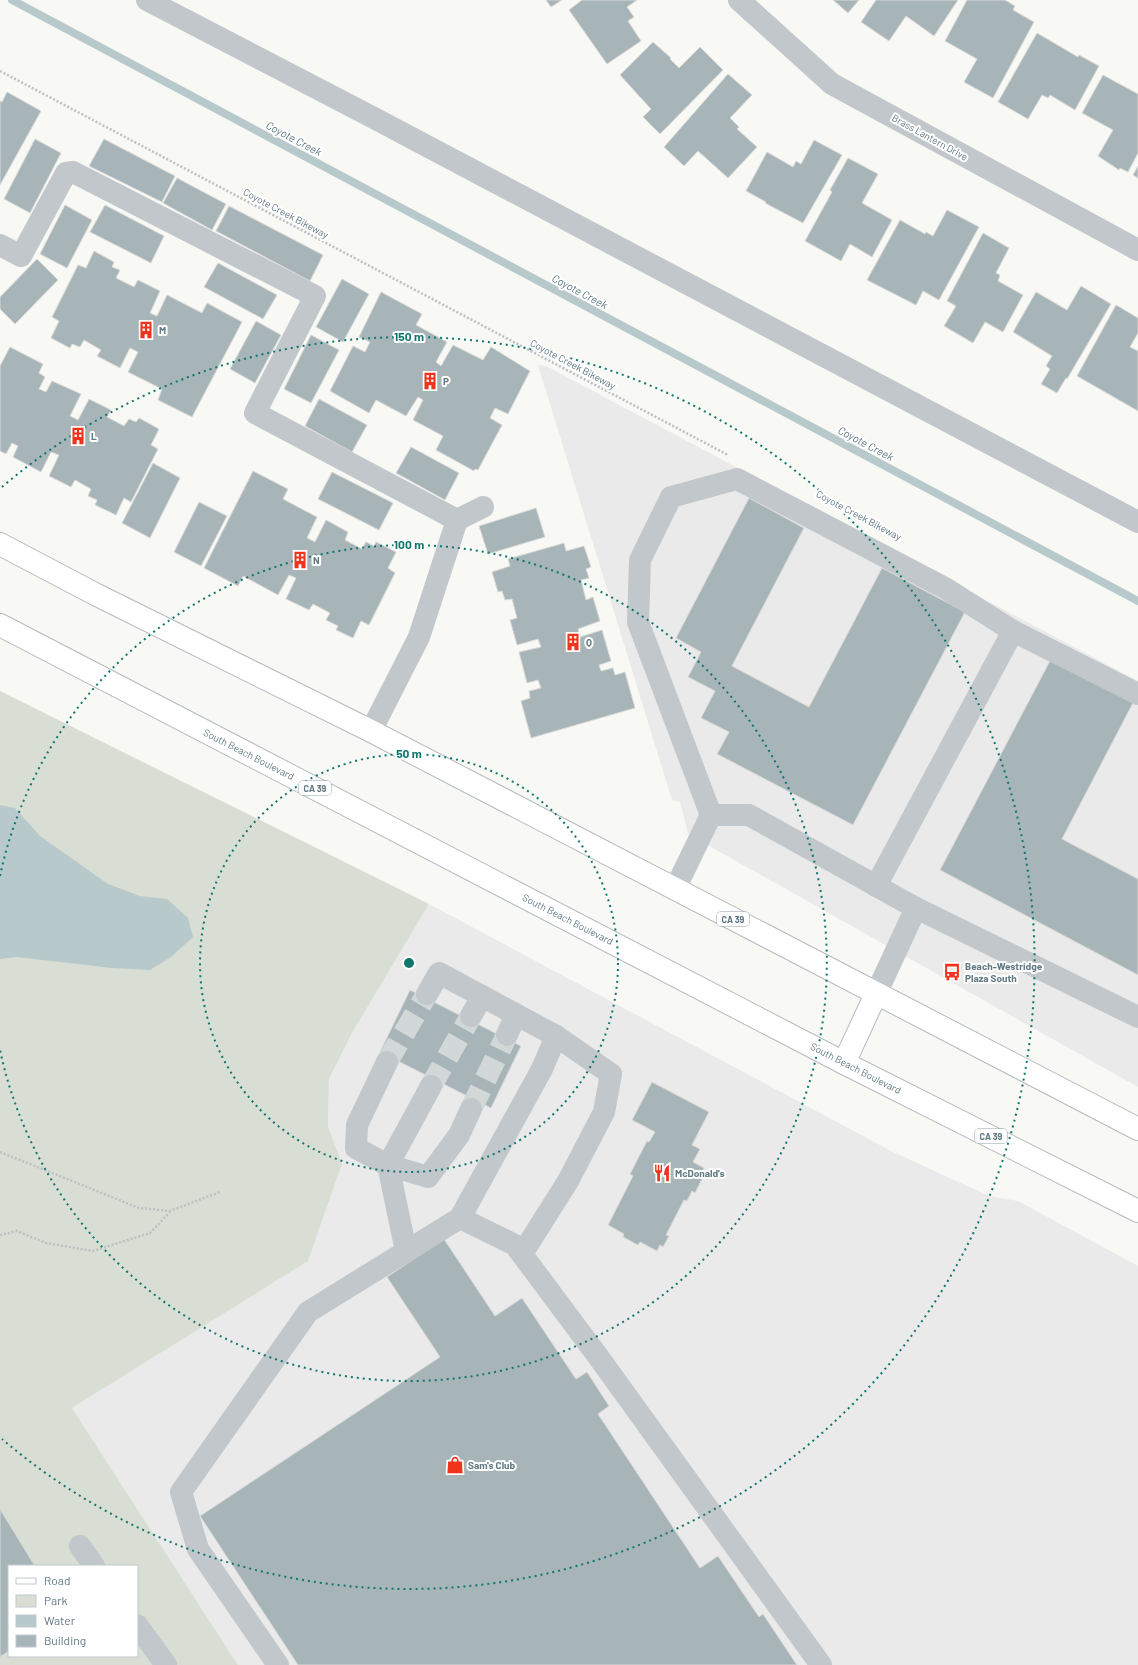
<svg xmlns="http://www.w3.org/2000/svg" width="1138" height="1665" viewBox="0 0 1138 1665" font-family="Barlow,sans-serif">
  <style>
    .built { fill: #e9eae9 }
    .green { fill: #d9ded4; fill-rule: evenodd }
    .water { fill: #b7c9cb }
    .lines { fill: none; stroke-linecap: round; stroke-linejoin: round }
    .stream { stroke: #b7c9cb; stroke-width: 8 }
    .building { fill: #a7b4b8; stroke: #dadad8 }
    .minor-tunnel { stroke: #d2d8d8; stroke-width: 22; stroke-dasharray: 22 11; stroke-linecap: butt }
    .major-casing { stroke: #b4bbbe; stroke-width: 24 }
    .path { stroke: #bbc0c2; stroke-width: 2.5; stroke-dasharray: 2 2; stroke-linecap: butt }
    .minor { stroke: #c1c7ca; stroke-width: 22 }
    .major { stroke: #fff; stroke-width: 22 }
    .ring { fill: none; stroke: #0f766e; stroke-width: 2; stroke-dasharray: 2 4 }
    .labels { text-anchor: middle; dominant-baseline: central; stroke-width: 4; stroke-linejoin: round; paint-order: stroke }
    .shield { fill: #fff; stroke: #90a1a8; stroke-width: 1 }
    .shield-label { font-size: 9px; font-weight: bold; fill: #617983 }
    .street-label { font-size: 10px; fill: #617983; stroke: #fff }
    .poi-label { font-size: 10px; font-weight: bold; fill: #617983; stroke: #fff; text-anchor: start }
    .water-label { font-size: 11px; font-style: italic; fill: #5c787d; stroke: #fff }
    .centre { fill: #0f766e; stroke: #fff; stroke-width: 2 }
    .ring-label { font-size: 12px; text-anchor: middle; font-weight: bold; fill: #0f766e; stroke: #fff; stroke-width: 4; stroke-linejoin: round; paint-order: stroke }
  </style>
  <rect width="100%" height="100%" fill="#f8f8f5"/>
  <g class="built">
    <polygon points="538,365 546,366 1138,681 1138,1087 688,834 680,802 672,800"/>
    <polygon points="429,904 891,1151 989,1196 1018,1201 1138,1266 1138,1665 238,1665 72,1408 308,1261 342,1164 328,1126 329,1079 352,1033"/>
  </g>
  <path class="green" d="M0,691L429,904L352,1033L329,1079L328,1126L342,1164L308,1261L72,1408L238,1665H0ZM9,1566H137V1656H9Z"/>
  <polygon class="water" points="0,805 15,808 40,836 108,884 140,896 167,899 188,918 193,937 171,957 150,970 112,968 17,957 0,959"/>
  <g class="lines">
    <polyline class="stream" points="12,0 1138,601"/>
  </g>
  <g class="building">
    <polygon points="546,0 562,0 551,7"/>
    <polygon points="582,0 637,0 627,7 634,17 628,21 641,41 607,64 569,10"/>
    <polygon points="833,0 859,0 848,13"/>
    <polygon points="876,0 958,0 934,36 906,16 889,41 861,22"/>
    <polygon points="967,0 1005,0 1015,6 1013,10 1034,22 993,98 964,82 977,59 945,41"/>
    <polygon points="1037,33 1078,57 1079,55 1099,66 1075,110 1050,95 1048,98 1042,95 1028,119 998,102"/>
    <polygon points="653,42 671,58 670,59 679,68 700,47 723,70 660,134 643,117 651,109 620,75"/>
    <polygon points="728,74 752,95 730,118 739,127 737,129 757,147 728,178 698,151 684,166 664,147"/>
    <polygon points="1103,75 1138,94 1138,153 1128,172 1120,168 1119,170 1098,156 1113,130 1082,113"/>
    <polygon points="7,92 41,111 0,185 0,101 2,102"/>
    <polygon points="35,139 61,153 30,213 4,199"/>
    <polygon points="104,139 175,176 162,202 89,166"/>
    <polygon points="814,140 842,155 803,223 765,203 766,202 746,191 767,152 793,167 796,161 801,164"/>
    <polygon points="848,158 878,174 862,203 892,220 872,257 850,244 841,261 805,241 832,192 830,190"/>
    <polygon points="1138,166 1138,178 1133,175"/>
    <polygon points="177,178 226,204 212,230 163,203"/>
    <polygon points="65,205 92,220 67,268 40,254"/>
    <polygon points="105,205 164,236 151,263 90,232"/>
    <polygon points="229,206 323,255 310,281 216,231"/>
    <polygon points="947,210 979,227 939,300 923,291 916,305 867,280 900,220 925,234 926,232 933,236"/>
    <polygon points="983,233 1009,248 996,273 1000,275 998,281 1023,295 1003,332 985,322 973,343 944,326 956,306 947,301"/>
    <polygon points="94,251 114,262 112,267 120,270 116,278 134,287 138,280 160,291 150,313 157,316 167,295 202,313 207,303 242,322 192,417 158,400 162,389 128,372 138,352 130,348 120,368 97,356 101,350 84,340 80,347 72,344 70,348 51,338 59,321 52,317 78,265 86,268"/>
    <polygon points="37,259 58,280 15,324 0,309 0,297"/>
    <polygon points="218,263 277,295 263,319 204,287"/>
    <polygon points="342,279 369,294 343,342 316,327"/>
    <polygon points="1081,286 1111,304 1067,379 1066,378 1057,393 1041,384 1050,369 1046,366 1052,356 1013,332 1036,292 1067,310"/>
    <polygon points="381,292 422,314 416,325 447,342 436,362 441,366 453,345 483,360 491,347 530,371 508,414 495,408 490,418 502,425 478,470 475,469 474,471 436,450 443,436 413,420 423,400 418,397 406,416 376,400 369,413 330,391 353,346 365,352 370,342 359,337"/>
    <polygon points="1116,305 1138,318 1138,333 1130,347 1138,351 1138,411 1077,376"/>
    <polygon points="256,321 281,335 255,383 230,369"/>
    <polygon points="311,335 339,350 311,403 284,389"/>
    <polygon points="10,347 43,364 39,373 45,377 39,389 46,392 52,381 81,394 70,416 78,420 89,399 111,410 107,417 124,426 129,419 136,422 139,418 159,429 151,445 158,449 131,502 124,498 116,515 95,505 97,500 88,496 91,489 75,480 71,487 49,476 59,455 51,452 41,472 13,457 18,446 12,443 6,454 0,451 0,366"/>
    <polygon points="319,399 367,425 352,452 305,426"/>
    <polygon points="411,447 459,473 445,500 396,473"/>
    <polygon points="153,463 180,478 150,538 122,523"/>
    <polygon points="253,471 288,489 283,499 317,517 307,538 315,542 326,520 348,532 345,540 362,549 366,542 374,546 376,542 396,552 388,568 395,573 369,625 361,621 353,638 336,630 338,626 326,620 330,613 313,604 309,610 286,599 296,578 289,575 278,595 243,576 238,586 204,568"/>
    <polygon points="332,472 393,503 379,530 318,499"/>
    <polygon points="749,498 804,528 732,666 809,707 882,568 965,612 853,825 717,754 729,732 701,718 715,691 688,677 701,652 676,638"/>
    <polygon points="199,502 227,516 201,566 174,552"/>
    <polygon points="536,508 545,537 488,554 479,526"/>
    <polygon points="564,543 566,551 584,546 591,567 586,569 589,578 581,580 586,600 593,597 600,621 578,629 580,637 602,630 611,661 599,665 601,671 613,668 615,675 625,672 635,708 531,738 521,701 530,698 529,691 541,688 538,680 527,683 519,652 541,647 538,639 517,645 510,620 517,618 512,599 505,600 502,591 498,592 492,572 510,566 508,559"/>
    <polygon points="1052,657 1134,701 1062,839 1138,879 1138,975 940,870"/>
    <polygon points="410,990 521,1046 491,1108 380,1052"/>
    <polygon points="652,1082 709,1112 692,1145 700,1149 693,1162 704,1168 702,1172 705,1173 695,1193 692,1191 687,1201 684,1200 666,1235 669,1236 663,1247 660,1245 657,1251 640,1242 638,1245 623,1237 624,1234 608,1225 633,1176 630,1174 647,1141 649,1142 655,1132 632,1120"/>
    <polygon points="444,1239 495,1316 522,1298 576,1379 587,1372 609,1406 598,1414 700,1568 718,1556 759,1617 763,1614 797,1665 298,1665 200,1516 440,1357 387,1277"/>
    <polygon points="0,1509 35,1566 9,1566 9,1651 0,1657"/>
  </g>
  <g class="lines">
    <g class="minor-tunnel">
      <polyline points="387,1062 427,994"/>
      <polyline points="431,1086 471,1016"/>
      <polyline points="471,1109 507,1035"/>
    </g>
    <g class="major-casing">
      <g id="major">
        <polyline points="0,544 95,594 371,731 1138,1129"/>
        <polyline points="0,625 844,1063 1138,1211"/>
        <polyline points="844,1063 876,994"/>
      </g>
    </g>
    <g class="path">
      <polyline points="0,71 728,455"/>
      <polyline points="0,1152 139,1208 170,1211 220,1192"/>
      <polyline points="0,1235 17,1231 46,1243 93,1251 150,1233 170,1212"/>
    </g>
    <g class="minor">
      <polyline points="147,0 372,117 1138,522"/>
      <polyline points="739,0 832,84 1138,250"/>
      <polyline points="0,245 21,256 66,173 73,172 315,296 255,413 457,520 483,507"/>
      <polyline points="371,731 419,637 457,520"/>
      <polyline points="711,815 749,815 916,908 1138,1017"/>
      <polyline points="876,886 1013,631"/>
      <polyline points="675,889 711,815 638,622 640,560 671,497 737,479 945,588 1013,631 1138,694"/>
      <polyline points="427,994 439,973 556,1036 611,1074 604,1112 568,1181 522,1254"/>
      <polyline points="876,994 916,908"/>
      <polyline points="471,1016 482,996"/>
      <polyline points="507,1035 516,1014"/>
      <polyline points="387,1062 357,1125 356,1148 388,1165 428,1177 459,1135 471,1109"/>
      <polyline points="460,1218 515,1245 597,1355 821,1665"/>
      <polyline points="406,1251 388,1165 431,1086"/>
      <polyline points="80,1546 94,1566"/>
      <polyline points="137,1625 166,1665"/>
      <polyline points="278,1665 198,1549 181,1492 308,1312 460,1218 542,1069 556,1036"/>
    </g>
    <use href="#major" class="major"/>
  </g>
  <g class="ring">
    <circle cx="409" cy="963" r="209"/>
    <path d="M0 876A418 418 0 1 1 0 1050"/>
    <path d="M2 487A626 626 0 1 1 2 1439"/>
  </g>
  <defs>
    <g id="building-bare" transform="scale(1.38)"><path d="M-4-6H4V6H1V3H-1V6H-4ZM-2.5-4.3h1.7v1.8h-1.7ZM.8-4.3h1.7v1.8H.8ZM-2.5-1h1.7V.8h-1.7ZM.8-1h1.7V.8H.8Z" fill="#f1321c" stroke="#fff" stroke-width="2.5" paint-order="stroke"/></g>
    <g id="bus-bare" transform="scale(1.38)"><path d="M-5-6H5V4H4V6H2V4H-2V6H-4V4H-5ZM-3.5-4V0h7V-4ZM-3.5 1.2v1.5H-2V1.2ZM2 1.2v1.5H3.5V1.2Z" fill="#f1321c" stroke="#fff" stroke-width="2.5" paint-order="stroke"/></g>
    <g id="restaurant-bare" transform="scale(1.38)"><path d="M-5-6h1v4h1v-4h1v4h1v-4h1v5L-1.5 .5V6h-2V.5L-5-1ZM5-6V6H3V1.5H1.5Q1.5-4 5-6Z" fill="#f1321c" stroke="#fff" stroke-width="2.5" paint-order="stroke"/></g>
    <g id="shop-bare" transform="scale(1.38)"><path d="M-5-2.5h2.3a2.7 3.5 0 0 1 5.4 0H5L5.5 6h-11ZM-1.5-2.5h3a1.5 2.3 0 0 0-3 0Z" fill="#f1321c" stroke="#fff" stroke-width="2.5" paint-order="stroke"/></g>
  </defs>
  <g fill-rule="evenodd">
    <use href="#building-bare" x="146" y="330"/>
    <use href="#building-bare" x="430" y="381"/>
    <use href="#building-bare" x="78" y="436"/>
    <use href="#building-bare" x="300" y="560"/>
    <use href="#building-bare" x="573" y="642"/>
    <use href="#bus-bare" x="952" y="972"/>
    <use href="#restaurant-bare" x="662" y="1173"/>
    <use href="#shop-bare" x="455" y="1465"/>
  </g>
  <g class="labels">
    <g class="shield">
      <rect x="299" y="781" width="32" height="14" rx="3"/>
      <rect x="717" y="912" width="32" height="14" rx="3"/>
      <rect x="975" y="1129" width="32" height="14" rx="3"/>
    </g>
    <g class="shield-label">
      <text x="315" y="788">CA 39</text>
      <text x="733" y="919">CA 39</text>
      <text x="991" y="1136">CA 39</text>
    </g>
    <g class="street-label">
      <text transform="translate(930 137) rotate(29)">Brass Lantern Drive</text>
      <text transform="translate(286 213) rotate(28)">Coyote Creek Bikeway</text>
      <text transform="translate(573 364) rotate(28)">Coyote Creek Bikeway</text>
      <text transform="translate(859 515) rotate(28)">Coyote Creek Bikeway</text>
      <text transform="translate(249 754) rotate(27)">South Beach Boulevard</text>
      <text transform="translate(568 919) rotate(27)">South Beach Boulevard</text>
      <text transform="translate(856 1068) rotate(27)">South Beach Boulevard</text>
    </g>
    <g class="poi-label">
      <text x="159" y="330">M</text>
      <text x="443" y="381">P</text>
      <text x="91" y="436">L</text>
      <text x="313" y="560">N</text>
      <text x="586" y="642">Q</text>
      <text x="965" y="966">Beach-Westridge<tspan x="965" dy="12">Plaza South</tspan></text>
      <text x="675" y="1173">McDonald's</text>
      <text x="468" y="1465">Sam's Club</text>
    </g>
    <g class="water-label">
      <text transform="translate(294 138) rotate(28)">Coyote Creek</text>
      <text transform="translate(580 291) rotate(28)">Coyote Creek</text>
      <text transform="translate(866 443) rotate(28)">Coyote Creek</text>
    </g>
  </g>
  <circle cx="409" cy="963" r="6" class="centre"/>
  <g class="ring-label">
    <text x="409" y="341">150 m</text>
    <text x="409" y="549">100 m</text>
    <text x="409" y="758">50 m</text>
  </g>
  <rect x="8" y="1565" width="130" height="92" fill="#ffffff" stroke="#c0c9cd"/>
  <rect x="16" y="1578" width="20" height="6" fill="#ffffff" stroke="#c0c9cd"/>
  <text x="44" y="1585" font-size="12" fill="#617983">Road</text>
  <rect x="16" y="1595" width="20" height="12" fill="#d9ded4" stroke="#c0c9cd"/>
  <text x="44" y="1605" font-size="12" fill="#617983">Park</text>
  <rect x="16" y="1615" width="20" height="12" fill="#b7c9cb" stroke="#c0c9cd"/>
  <text x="44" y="1625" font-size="12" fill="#617983">Water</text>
  <rect x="16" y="1635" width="20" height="12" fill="#a7b4b8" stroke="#c0c9cd"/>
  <text x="44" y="1645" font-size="12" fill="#617983">Building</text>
</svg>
